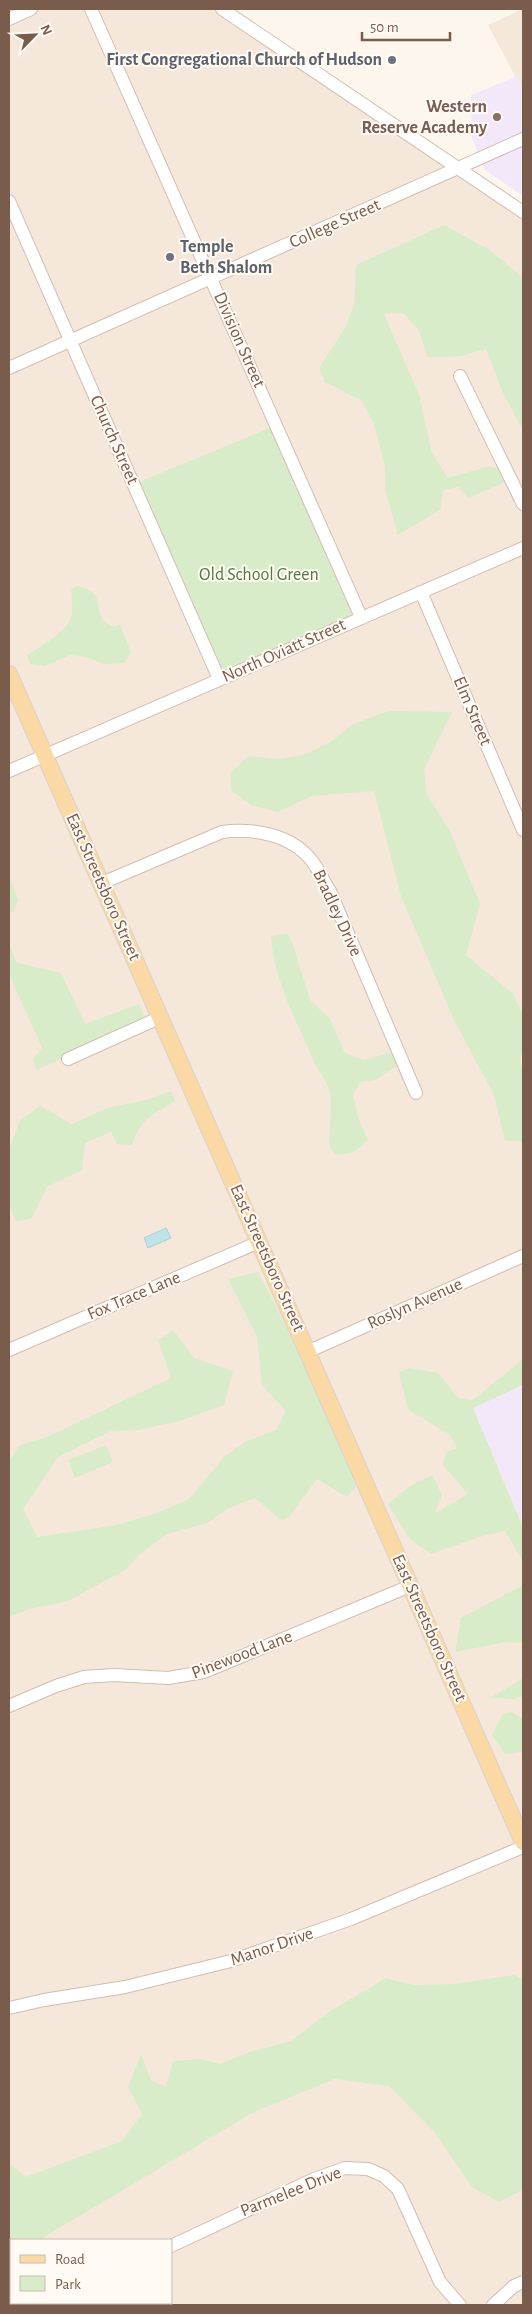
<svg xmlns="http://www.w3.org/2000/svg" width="532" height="2314" viewBox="0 0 532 2314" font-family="'Alegreya Sans',sans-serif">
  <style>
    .residential { fill: #f5e8da; fill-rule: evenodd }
    .education { fill: #f3e8fa }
    .green { fill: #d8ecc9 }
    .water { fill: #bfe3e8; stroke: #a5d3da }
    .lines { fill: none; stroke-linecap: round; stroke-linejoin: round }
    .minor-casing { stroke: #d1beb0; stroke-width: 14 }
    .major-casing { stroke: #dad1cd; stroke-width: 18 }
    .minor { stroke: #fff; stroke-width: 12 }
    .major { stroke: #fbd9a5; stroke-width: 16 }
    .worship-dot { fill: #6b7280; stroke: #fffaf3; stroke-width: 2 }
    .education-dot { fill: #8d6e63; stroke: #fffaf3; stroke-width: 2 }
    .labels { text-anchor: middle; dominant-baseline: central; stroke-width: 4; stroke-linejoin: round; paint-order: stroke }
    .worship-label { font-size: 18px; font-weight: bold; fill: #5b616d; stroke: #fffaf3; text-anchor: end }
    .education-label { font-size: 18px; font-weight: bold; fill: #785e54; stroke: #fffaf3; text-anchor: end }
    .street-label { font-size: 18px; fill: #7a5c4d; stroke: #fffaf3 }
    .park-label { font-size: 18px; fill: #537a41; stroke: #fffaf3 }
  </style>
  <rect width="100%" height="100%" fill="#fdf6ec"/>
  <g class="residential">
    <path d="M31,9H222L523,212V1385L473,1408L523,1526V2305H9V18ZM11,2240H171V2303H11Z"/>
    <polygon points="523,9 523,91 488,25"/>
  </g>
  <g class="education">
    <polygon points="517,76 523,90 523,196 485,170 472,138 471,95"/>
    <polygon points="523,1385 523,1526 473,1408"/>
  </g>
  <g class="green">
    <polygon points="444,225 490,250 523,278 523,430 503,393 486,349 461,356 428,357 418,329 403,313 384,314 419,395 432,453 448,478 485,467 500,468 506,480 501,484 468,498 458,487 443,490 440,510 398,535 385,490 385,467 374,424 362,401 325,382 319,368 345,328 354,305 356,265"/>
    <polygon points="277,425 361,617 219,679 134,484"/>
    <path d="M76,586C113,592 86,617 114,627L120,624L131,653L124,663L104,664L86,657L70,655L45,666L30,664L27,655C37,649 64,633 69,622C74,613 72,600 71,590Z"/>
    <polygon points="388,711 452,712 424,769 427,795 449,829 480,904 466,955 513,994 523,1015 523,1044 520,1061 523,1076 523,1141 505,1141 494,1095 454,1020 401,896 374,791 312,796 278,812 251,805 232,791 230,774 248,756 278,759 304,755 332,741 353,724"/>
    <polygon points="9,877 18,899 14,911 9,913"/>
    <path d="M287,933L293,945L310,1000L330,1019L345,1053L363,1060L392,1052L397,1066L376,1080L360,1082L353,1095L359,1120L368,1140C358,1150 350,1156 335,1154L329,1147C329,1133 333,1101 329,1089C326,1080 318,1071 314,1062C297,1021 274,982 271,936Z"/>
    <polygon points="9,944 17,963 61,973 85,1024 139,1004 146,1021 36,1070 33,1059 42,1048 9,974"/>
    <path d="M171,1091L175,1101C151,1116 142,1117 132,1145L117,1144L111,1132L85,1143L82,1170L47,1187L31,1219L16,1221L9,1205V1150L20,1120L40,1106L72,1124L107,1108L146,1100Z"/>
    <path d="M258,1272C295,1340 326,1412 360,1482L347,1497L317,1479L290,1516L282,1521L255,1498L227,1509L207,1523L167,1534L140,1554L125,1570L68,1601L29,1609L9,1617V1461L20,1445L47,1437L171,1378L158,1340L173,1330L194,1358L233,1371L224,1405L180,1421L139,1430L111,1431L58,1457L23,1509L37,1537L117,1525L160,1512L189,1499L224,1457L245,1442L276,1430L286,1411L262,1385L257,1337L228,1279Z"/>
    <polygon points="523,1359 523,1385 473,1408 523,1528 523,1564 522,1559 505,1531 483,1536 431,1554 410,1539 388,1504 410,1486 432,1475 442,1495 435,1513 468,1494 443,1465 446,1452 457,1448 449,1434 408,1410 399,1372 410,1368 438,1373 458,1398 473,1400"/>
    <polygon points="106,1445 113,1462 75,1478 68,1460"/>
    <polygon points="523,1585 523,1643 507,1642 455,1652 461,1618"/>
    <polygon points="523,1678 523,1696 515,1699 490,1698"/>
    <polygon points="513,1712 523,1720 523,1752 505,1754 492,1735 503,1714"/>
    <polygon points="515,1975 523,1980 523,2190 499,2202 472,2187 435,2133 389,2086 335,2079 254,2112 39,2240 11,2240 11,2246 9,2245 9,2163 26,2177 122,2141 142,2114 128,2087 141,2054 151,2080 166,2087 173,2061 200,2059 220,2064 250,2052 291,2041 330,2011 386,1978 413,1985 453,1984"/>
  </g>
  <polygon class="water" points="166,1228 171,1238 148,1248 144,1238"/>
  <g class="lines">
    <g class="minor-casing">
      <g id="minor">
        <polyline points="91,9 361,617"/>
        <polyline points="222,9 523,212"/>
        <polyline points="9,19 31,9"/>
        <polyline points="9,201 219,679"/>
        <polyline points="9,368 523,139"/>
        <polyline points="460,376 523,504"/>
        <polyline points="421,592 523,830"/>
        <polyline points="9,771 523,548"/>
        <path d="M102,883L222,832C253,828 291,834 312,861C319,870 324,882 330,891L416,1093"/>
        <polyline points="68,1059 161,1017"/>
        <polyline points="9,1350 259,1242"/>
        <polyline points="307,1352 523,1256"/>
        <polyline points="9,1706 56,1686 84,1677 114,1675 168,1678 204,1672 410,1586"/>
        <polyline points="9,2008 44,2000 125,1987 231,1961 351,1919 523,1847"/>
        <polyline points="171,2246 314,2179 345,2168 368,2169 384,2176 398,2189 440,2282 460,2305"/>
        <polyline points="59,2305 64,2303"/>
        <polyline points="493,2305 514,2286 523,2282"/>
      </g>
    </g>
    <g class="major-casing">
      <polyline id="major" points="9,674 523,1842"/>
    </g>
    <use href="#minor" class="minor"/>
    <use href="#major" class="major"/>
  </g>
  <g class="worship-dot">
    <circle cx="392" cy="60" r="5"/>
    <circle cx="170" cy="257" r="5"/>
  </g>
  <circle class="education-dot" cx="497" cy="117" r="5"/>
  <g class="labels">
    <g class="worship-label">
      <text x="382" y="60">First Congregational Church of Hudson</text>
      <text x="180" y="247" text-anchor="start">Temple<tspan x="180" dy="21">Beth Shalom</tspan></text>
    </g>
    <g class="education-label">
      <text x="487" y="107">Western<tspan x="487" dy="21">Reserve Academy</tspan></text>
    </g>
    <g class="street-label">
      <text transform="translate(335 224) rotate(-24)">College Street</text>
      <text transform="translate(239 340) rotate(66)">Division Street</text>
      <text transform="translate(114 440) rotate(66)">Church Street</text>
      <text transform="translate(284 651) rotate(-24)">North Oviatt Street</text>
      <text transform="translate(472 711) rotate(67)">Elm Street</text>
      <text transform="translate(103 887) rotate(66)">East Streetsboro Street</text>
      <text transform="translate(337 913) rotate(65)">Bradley Drive</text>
      <text transform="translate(267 1258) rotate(66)">East Streetsboro Street</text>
      <text transform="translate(134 1296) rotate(-23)">Fox Trace Lane</text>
      <text transform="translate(415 1304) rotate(-24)">Roslyn Avenue</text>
      <text transform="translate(429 1628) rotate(66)">East Streetsboro Street</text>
      <text transform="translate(242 1655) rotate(-21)">Pinewood Lane</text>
      <text transform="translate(272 1947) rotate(-19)">Manor Drive</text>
      <text transform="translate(291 2192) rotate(-22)">Parmelee Drive</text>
    </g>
    <g class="park-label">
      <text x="259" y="575">Old School Green</text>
    </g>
  </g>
  <rect width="532" height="2314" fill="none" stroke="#7a5c4d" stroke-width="20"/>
  <rect x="10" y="2239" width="162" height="65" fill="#fffaf3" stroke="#cabbb1"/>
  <rect x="20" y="2255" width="25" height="8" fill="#fbd9a5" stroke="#cabbb1"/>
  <text x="55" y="2264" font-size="15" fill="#7a5c4d">Road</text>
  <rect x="20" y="2276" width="25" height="15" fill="#d8ecc9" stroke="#cabbb1"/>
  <text x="55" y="2289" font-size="15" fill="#7a5c4d">Park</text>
  <g transform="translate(35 35) rotate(66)" stroke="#fffaf3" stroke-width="4" paint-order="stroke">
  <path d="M0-4L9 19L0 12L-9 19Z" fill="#7a5c4d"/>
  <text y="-8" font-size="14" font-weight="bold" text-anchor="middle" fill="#7a5c4d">N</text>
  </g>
  <path d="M362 32v8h88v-8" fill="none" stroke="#7a5c4d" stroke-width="2.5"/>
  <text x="370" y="32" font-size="15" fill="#7a5c4d" stroke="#fffaf3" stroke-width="4" paint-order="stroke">50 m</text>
</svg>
